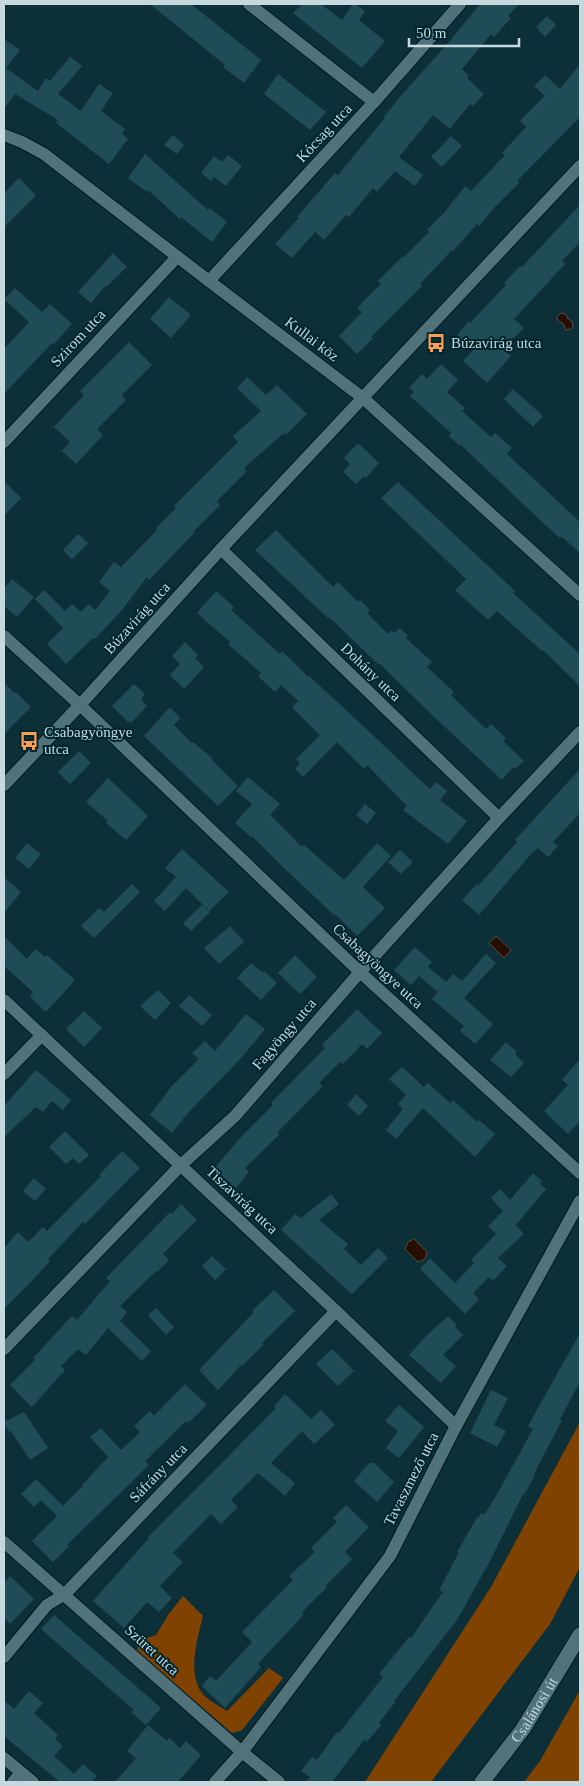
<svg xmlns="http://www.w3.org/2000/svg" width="584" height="1786" viewBox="0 0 584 1786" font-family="'Times New Roman',serif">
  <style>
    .green { fill: #7f4200 }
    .water { fill: #260e00; stroke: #564b43 }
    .building { fill: #204c57 }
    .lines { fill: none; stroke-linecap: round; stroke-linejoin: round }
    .minor-casing { stroke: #00171d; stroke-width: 14 }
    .tertiary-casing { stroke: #00171d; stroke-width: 17 }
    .minor { stroke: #4f727b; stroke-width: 12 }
    .tertiary { stroke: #4f727b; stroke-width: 15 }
    .labels { text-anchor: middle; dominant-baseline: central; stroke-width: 4; stroke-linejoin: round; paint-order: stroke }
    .street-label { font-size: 15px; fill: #c6d9de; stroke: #02262e }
    .poi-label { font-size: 15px; fill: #c6d9de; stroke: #02262e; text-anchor: start }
  </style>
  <rect width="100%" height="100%" fill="#0d3038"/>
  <g class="green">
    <polygon points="580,1422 580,1567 550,1624 431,1782 365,1782 491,1587"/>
    <path d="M183,1596L203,1616C197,1640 185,1680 207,1698C213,1703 221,1707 227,1711L269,1668L283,1678L242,1730L232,1733L137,1652L139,1641L156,1635L168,1615Z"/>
    <polygon points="580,1690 580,1782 524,1782 540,1761"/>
  </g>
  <g class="water">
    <polygon points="561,313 566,314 568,319 572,321 573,327 571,329 566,330 563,323 558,321 557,317"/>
    <polygon points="496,936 511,950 504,958 489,943"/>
    <polygon points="414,1239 427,1252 425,1259 418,1262 405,1249 408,1242"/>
  </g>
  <g class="building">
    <polygon points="150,4 191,4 261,60 244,83 223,67 225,65"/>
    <polygon points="302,4 321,4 342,20 353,4 355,4 365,11 359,20 385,41 362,68 293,13"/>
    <polygon points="480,4 519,4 508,16 511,18 494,37 491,34 462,69 469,76 467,78 484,94 473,106 470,104 450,129 433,115 399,157 423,175 415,186 395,171 377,192 373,188 349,217 346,215 324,240 315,232 292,258 275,244 299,218 297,217 335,173 338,175 385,118 384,117 399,98 449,42"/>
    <polygon points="547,16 556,25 545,37 536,27"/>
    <polygon points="4,39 20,50 6,68 38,91 46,78 50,81 70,57 82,66 58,94 81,111 99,84 113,93 101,111 125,129 122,134 128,139 109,164 56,123 58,120 15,94 4,109"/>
    <polygon points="580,64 580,117 517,181 519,183 494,208 479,226 477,224 452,252 451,251 420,284 422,286 371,337 373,338 357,354 339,336 362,312 357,308 381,284 378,281 403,256 404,257 429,232 427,230 444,213 465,186 471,191 505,155 502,153 526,127 520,121 545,96 534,86 545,75 560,89"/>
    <polygon points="278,74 326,112 310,130 264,94"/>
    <polygon points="173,135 184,145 177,154 164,145"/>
    <polygon points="451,136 462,146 442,167 431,157"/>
    <polygon points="145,154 208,210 210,208 227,222 212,242 181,217 180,219 148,190 147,192 128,178"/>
    <polygon points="228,155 242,166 226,186 214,177 211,181 201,173 214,156 222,162"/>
    <polygon points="19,178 36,195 4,227 4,193"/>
    <polygon points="580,205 580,242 562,261 565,264 514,319 524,328 503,349 511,356 487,383 463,361 473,350 457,335 468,322 470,323 506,285 504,283 520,266 522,267"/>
    <polygon points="113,253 127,267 106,287 105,286 91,303 78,292"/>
    <polygon points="15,288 42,312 50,304 72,324 53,345 52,343 4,394 4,349 29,322 4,299"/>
    <polygon points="169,297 191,315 171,338 150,319"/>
    <polygon points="129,342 152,365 122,395 126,400 97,429 103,435 76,464 62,451 70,442 54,427 84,395 80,391"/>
    <polygon points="441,364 458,380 447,392 465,408 462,411 491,437 495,433 512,448 507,454 580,522 580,553 561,536 560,538 541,521 461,445 460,446 449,436 451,433 410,396 414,392 409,388 422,374 427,379"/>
    <polygon points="247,377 266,395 277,385 307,414 286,435 284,433 244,468 247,471 217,501 220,505 193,532 194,533 149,580 147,577 122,610 95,639 93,638 66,664 47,644 63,628 35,599 44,590 65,611 72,604 81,612 89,604 95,610 110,591 99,582 114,562 121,567 157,530 156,528 176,508 174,506 238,442 233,436 261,411 237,388"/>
    <polygon points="513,389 543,416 533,427 504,399"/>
    <polygon points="358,443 379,463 366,478 364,476 356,484 343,472 350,464 344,458"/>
    <polygon points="4,481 21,498 4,516"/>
    <polygon points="398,482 515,591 513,593 580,654 580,686 543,650 542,651 497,611 488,620 455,590 466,579 381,498"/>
    <polygon points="276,530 333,587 338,582 358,602 360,600 370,610 367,613 388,634 391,630 394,633 400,628 408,636 406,638 432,662 427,667 454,692 451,695 486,729 491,724 506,738 503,741 524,761 515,769 513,767 502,780 432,715 380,664 379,665 329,617 328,618 255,550"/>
    <polygon points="78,534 88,543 72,559 63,550"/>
    <polygon points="12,579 34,597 17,617 4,606 4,589"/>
    <polygon points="216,591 234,607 231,610 280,654 282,651 308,677 309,676 359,722 417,777 430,789 436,782 447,791 440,800 467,821 448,844 403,810 407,806 367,765 364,769 337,742 303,777 295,769 300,763 296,759 320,735 292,707 298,701 281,685 275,692 258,676 261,673 228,644 230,642 197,613"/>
    <polygon points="185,642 198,655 195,658 204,667 184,689 170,675 180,664 172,656"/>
    <polygon points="4,682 14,693 16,692 31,707 4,734"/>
    <polygon points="134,684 145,694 141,699 147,706 131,723 129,721 128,722 112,706"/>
    <polygon points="170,707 180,718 174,725 192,743 193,742 212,758 211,759 238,786 218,806 144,736"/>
    <polygon points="79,751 91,763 70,784 58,772"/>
    <polygon points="580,769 580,813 553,842 558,846 548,857 538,848 531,854 479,915 462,900 477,884 478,886 517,842 515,840"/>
    <polygon points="248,777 280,804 270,815 302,847 304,845 344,880 377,843 391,856 363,887 385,908 357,936 335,914 334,915 284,868 252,836 251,837 235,823 252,804 236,791"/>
    <polygon points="108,778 148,816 126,840 106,823 108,821 86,802"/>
    <polygon points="365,804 376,813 367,824 356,815"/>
    <polygon points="27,843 41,854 29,869 15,858"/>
    <polygon points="182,849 229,892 209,911 186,888 165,911 154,901 176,877 165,868"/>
    <polygon points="400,850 413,862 401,874 388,862"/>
    <polygon points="4,877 21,892 4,913"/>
    <polygon points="132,884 140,892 94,938 81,926 99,908 104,912"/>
    <polygon points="202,905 210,912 191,931 183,923"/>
    <polygon points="230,926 244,942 219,964 204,948"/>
    <polygon points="4,936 27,959 36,949 45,957 47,955 75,980 46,1012 30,997 33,992 4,966"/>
    <polygon points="415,947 432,962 428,967 446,982 453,974 462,981 486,954 496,963 464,998 493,1024 475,1044 460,1031 464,1026 432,999 438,992 419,976 411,985 394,970"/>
    <polygon points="295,955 317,977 300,994 278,973"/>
    <polygon points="251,963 263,973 264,971 277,983 261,1000 237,978"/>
    <polygon points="158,990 171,1003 155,1020 140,1006"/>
    <polygon points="189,995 212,1015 202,1026 179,1006"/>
    <polygon points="357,1009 382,1033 367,1049 362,1044 343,1064 340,1062 319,1083 323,1086 277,1133 279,1135 245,1168 249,1172 236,1188 214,1169 240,1138 273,1105 271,1103 325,1048 322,1045"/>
    <polygon points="84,1011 102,1028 84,1047 66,1029"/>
    <polygon points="246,1014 265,1029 242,1057 187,1114 172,1133 150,1115 171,1087 199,1059 192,1053 205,1041 215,1051"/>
    <polygon points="506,1042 517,1052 515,1054 524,1063 511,1077 490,1060"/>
    <polygon points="580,1059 580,1121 568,1134 544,1111 568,1085 562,1080"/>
    <polygon points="402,1067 424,1087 428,1083 450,1103 453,1100 477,1122 479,1120 495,1134 475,1157 423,1108 396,1139 386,1130 403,1109 398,1104 406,1095 389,1079"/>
    <polygon points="36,1070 71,1100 63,1110 52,1101 43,1112 36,1107 4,1137 4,1106"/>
    <polygon points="356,1094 368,1106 359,1116 347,1105"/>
    <polygon points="65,1131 89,1155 79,1164 73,1158 66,1164 49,1147"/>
    <polygon points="122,1151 140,1168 85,1224 83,1222 48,1259 50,1261 31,1282 4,1309 4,1248 18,1232 28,1242 43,1227 47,1231 101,1176 99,1175"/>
    <polygon points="533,1173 542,1181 540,1184 546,1189 516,1225 524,1234 498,1258 507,1266 493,1281 489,1277 473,1293 479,1299 465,1314 420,1269 430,1258 455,1283 474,1263 471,1260 496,1234 488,1226 503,1211 491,1198 500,1189 510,1200"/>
    <polygon points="34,1178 46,1189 35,1201 23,1191"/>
    <polygon points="331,1194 339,1204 319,1220 348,1244 344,1249 361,1265 378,1248 388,1258 352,1294 281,1230 295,1214 301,1218"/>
    <polygon points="181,1204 197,1220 163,1254 169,1260 157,1272 156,1271 120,1306 127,1312 120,1321 151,1351 142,1361 108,1328 86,1355 78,1349 61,1366 65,1370 32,1407 10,1385 35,1360 33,1358 72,1316 77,1320 110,1281 106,1278 170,1212 172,1214"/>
    <polygon points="212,1256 226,1269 215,1280 202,1266"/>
    <polygon points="274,1290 295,1311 262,1343 263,1345 242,1366 241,1365 218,1390 199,1370 254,1312 252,1311"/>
    <polygon points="156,1308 174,1327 166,1335 148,1315"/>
    <polygon points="448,1316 457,1325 455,1327 463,1335 443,1355 456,1366 441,1383 409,1355 424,1338"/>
    <polygon points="580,1333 580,1382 560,1419 562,1420 534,1474 535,1475 524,1495 523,1494 491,1559 457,1620 394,1701 395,1702 379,1723 381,1725 367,1742 364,1740 332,1782 306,1782 310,1777 301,1771 312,1757 317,1760 337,1732 339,1733 383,1677 379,1674 409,1637 411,1638 443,1592 439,1590 454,1562 459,1552 457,1552 478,1516 479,1517 481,1513 484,1515 496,1496 533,1429 528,1426"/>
    <polygon points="332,1349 354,1371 338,1386 316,1364"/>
    <polygon points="185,1384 206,1404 205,1407 188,1423 186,1421 145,1461 149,1465 67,1545 69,1546 53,1562 32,1541 57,1516 41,1500 34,1507 21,1494 36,1479 63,1506 83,1486 82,1485 108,1457 90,1437 101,1428 121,1450 140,1432 134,1426 150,1411 154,1416"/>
    <polygon points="491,1390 508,1398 494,1425 506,1431 497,1447 470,1433"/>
    <polygon points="285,1394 311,1419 321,1410 335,1425 314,1444 302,1431 271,1463 295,1483 285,1496 258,1473 231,1500 238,1507 221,1524 211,1514 173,1553 183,1562 160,1586 172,1598 159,1612 147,1602 124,1628 93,1601 149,1538 148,1537 219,1466 276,1408 274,1406"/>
    <polygon points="399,1405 424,1427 399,1458 386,1448 398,1431 385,1421"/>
    <polygon points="24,1412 48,1448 30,1460 11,1431 9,1432 4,1422"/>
    <polygon points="369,1463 374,1463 394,1482 377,1502 354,1481"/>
    <polygon points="346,1505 369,1527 345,1552 352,1559 326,1585 327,1587 302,1612 304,1614 258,1664 261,1667 225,1708 202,1686 210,1676 216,1681 252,1642 242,1632 293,1580 289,1576 315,1552 311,1548 337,1522 333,1518"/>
    <polygon points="10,1576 34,1599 10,1624 4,1618 4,1583"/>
    <polygon points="54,1615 161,1708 146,1725 131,1712 134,1710 41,1629"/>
    <polygon points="29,1691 43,1703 34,1713 58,1735 55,1739 63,1746 54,1756 74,1774 83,1764 97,1776 91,1782 60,1782 4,1736 4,1700 14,1709"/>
    <polygon points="148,1725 167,1741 169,1738 180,1748 186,1741 201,1755 178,1782 115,1782 136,1758 127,1751"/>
  </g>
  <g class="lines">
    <g class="minor-casing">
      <g id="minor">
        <polyline points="249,4 374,102"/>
        <polyline points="4,135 22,142 44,154 209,281 363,398 580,595"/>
        <polyline points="209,281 374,102 460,4"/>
        <polyline points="4,442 177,257"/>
        <polyline points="221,549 499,818"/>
        <polyline points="4,636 80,705 360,972 580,1173"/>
        <polyline points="4,785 80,705 221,549 580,166"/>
        <polyline points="4,1000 336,1311 456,1426"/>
        <polyline points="4,1074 42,1035"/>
        <polyline points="4,1349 181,1165 235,1116 360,972 499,818 580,732"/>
        <polyline points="4,1542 242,1752 279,1782"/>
        <polyline points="4,1657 47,1605 65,1594 336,1311"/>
        <polyline points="4,1758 33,1782"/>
        <polyline points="13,1782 21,1773"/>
        <polyline points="215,1782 242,1752 390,1556 456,1426 580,1201"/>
      </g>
    </g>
    <g class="tertiary-casing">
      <g id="tertiary">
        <path id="s1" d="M482,1782L523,1729L580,1635"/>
      </g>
    </g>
    <use href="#minor" class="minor"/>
    <use href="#tertiary" class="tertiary"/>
  </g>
  <defs>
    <g id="bus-bare" transform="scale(1.5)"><path d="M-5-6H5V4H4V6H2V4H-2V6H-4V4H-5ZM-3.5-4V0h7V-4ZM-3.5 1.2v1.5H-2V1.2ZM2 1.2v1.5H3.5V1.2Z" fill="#fb9e52" stroke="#02262e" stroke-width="2.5" paint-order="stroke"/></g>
  </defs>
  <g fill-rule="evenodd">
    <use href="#bus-bare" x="436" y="343"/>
    <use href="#bus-bare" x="29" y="741"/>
  </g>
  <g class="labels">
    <g class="street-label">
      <text transform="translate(324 133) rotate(-47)">Kócsag utca</text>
      <text transform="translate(78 338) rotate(-47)">Szirom utca</text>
      <text transform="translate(312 339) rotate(37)">Kullai köz</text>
      <text transform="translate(137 618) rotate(-48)">Búzavirág utca</text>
      <text transform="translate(371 672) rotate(44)">Dohány utca</text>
      <text transform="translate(378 966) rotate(43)">Csabagyöngye utca</text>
      <text transform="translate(284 1034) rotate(-49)">Fagyöngy utca</text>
      <text transform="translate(242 1200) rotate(43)">Tiszavirág utca</text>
      <text transform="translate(158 1473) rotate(-46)">Sáfrány utca</text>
      <text transform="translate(411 1479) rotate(-63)">Tavaszmező utca</text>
      <text transform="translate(152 1650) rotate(42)">Szüret utca</text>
      <text stroke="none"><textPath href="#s1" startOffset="89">Csalánosi út</textPath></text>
    </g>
    <g class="poi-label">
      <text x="451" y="343">Búzavirág utca</text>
      <text x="44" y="732">Csabagyöngye<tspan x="44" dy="17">utca</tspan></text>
    </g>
  </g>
  <rect width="584" height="1786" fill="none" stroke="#c6d9de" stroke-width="10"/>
  <path d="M409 38v8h110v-8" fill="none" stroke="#c6d9de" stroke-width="2.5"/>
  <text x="416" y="38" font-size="15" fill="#c6d9de" stroke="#02262e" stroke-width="4" paint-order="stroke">50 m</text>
</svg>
